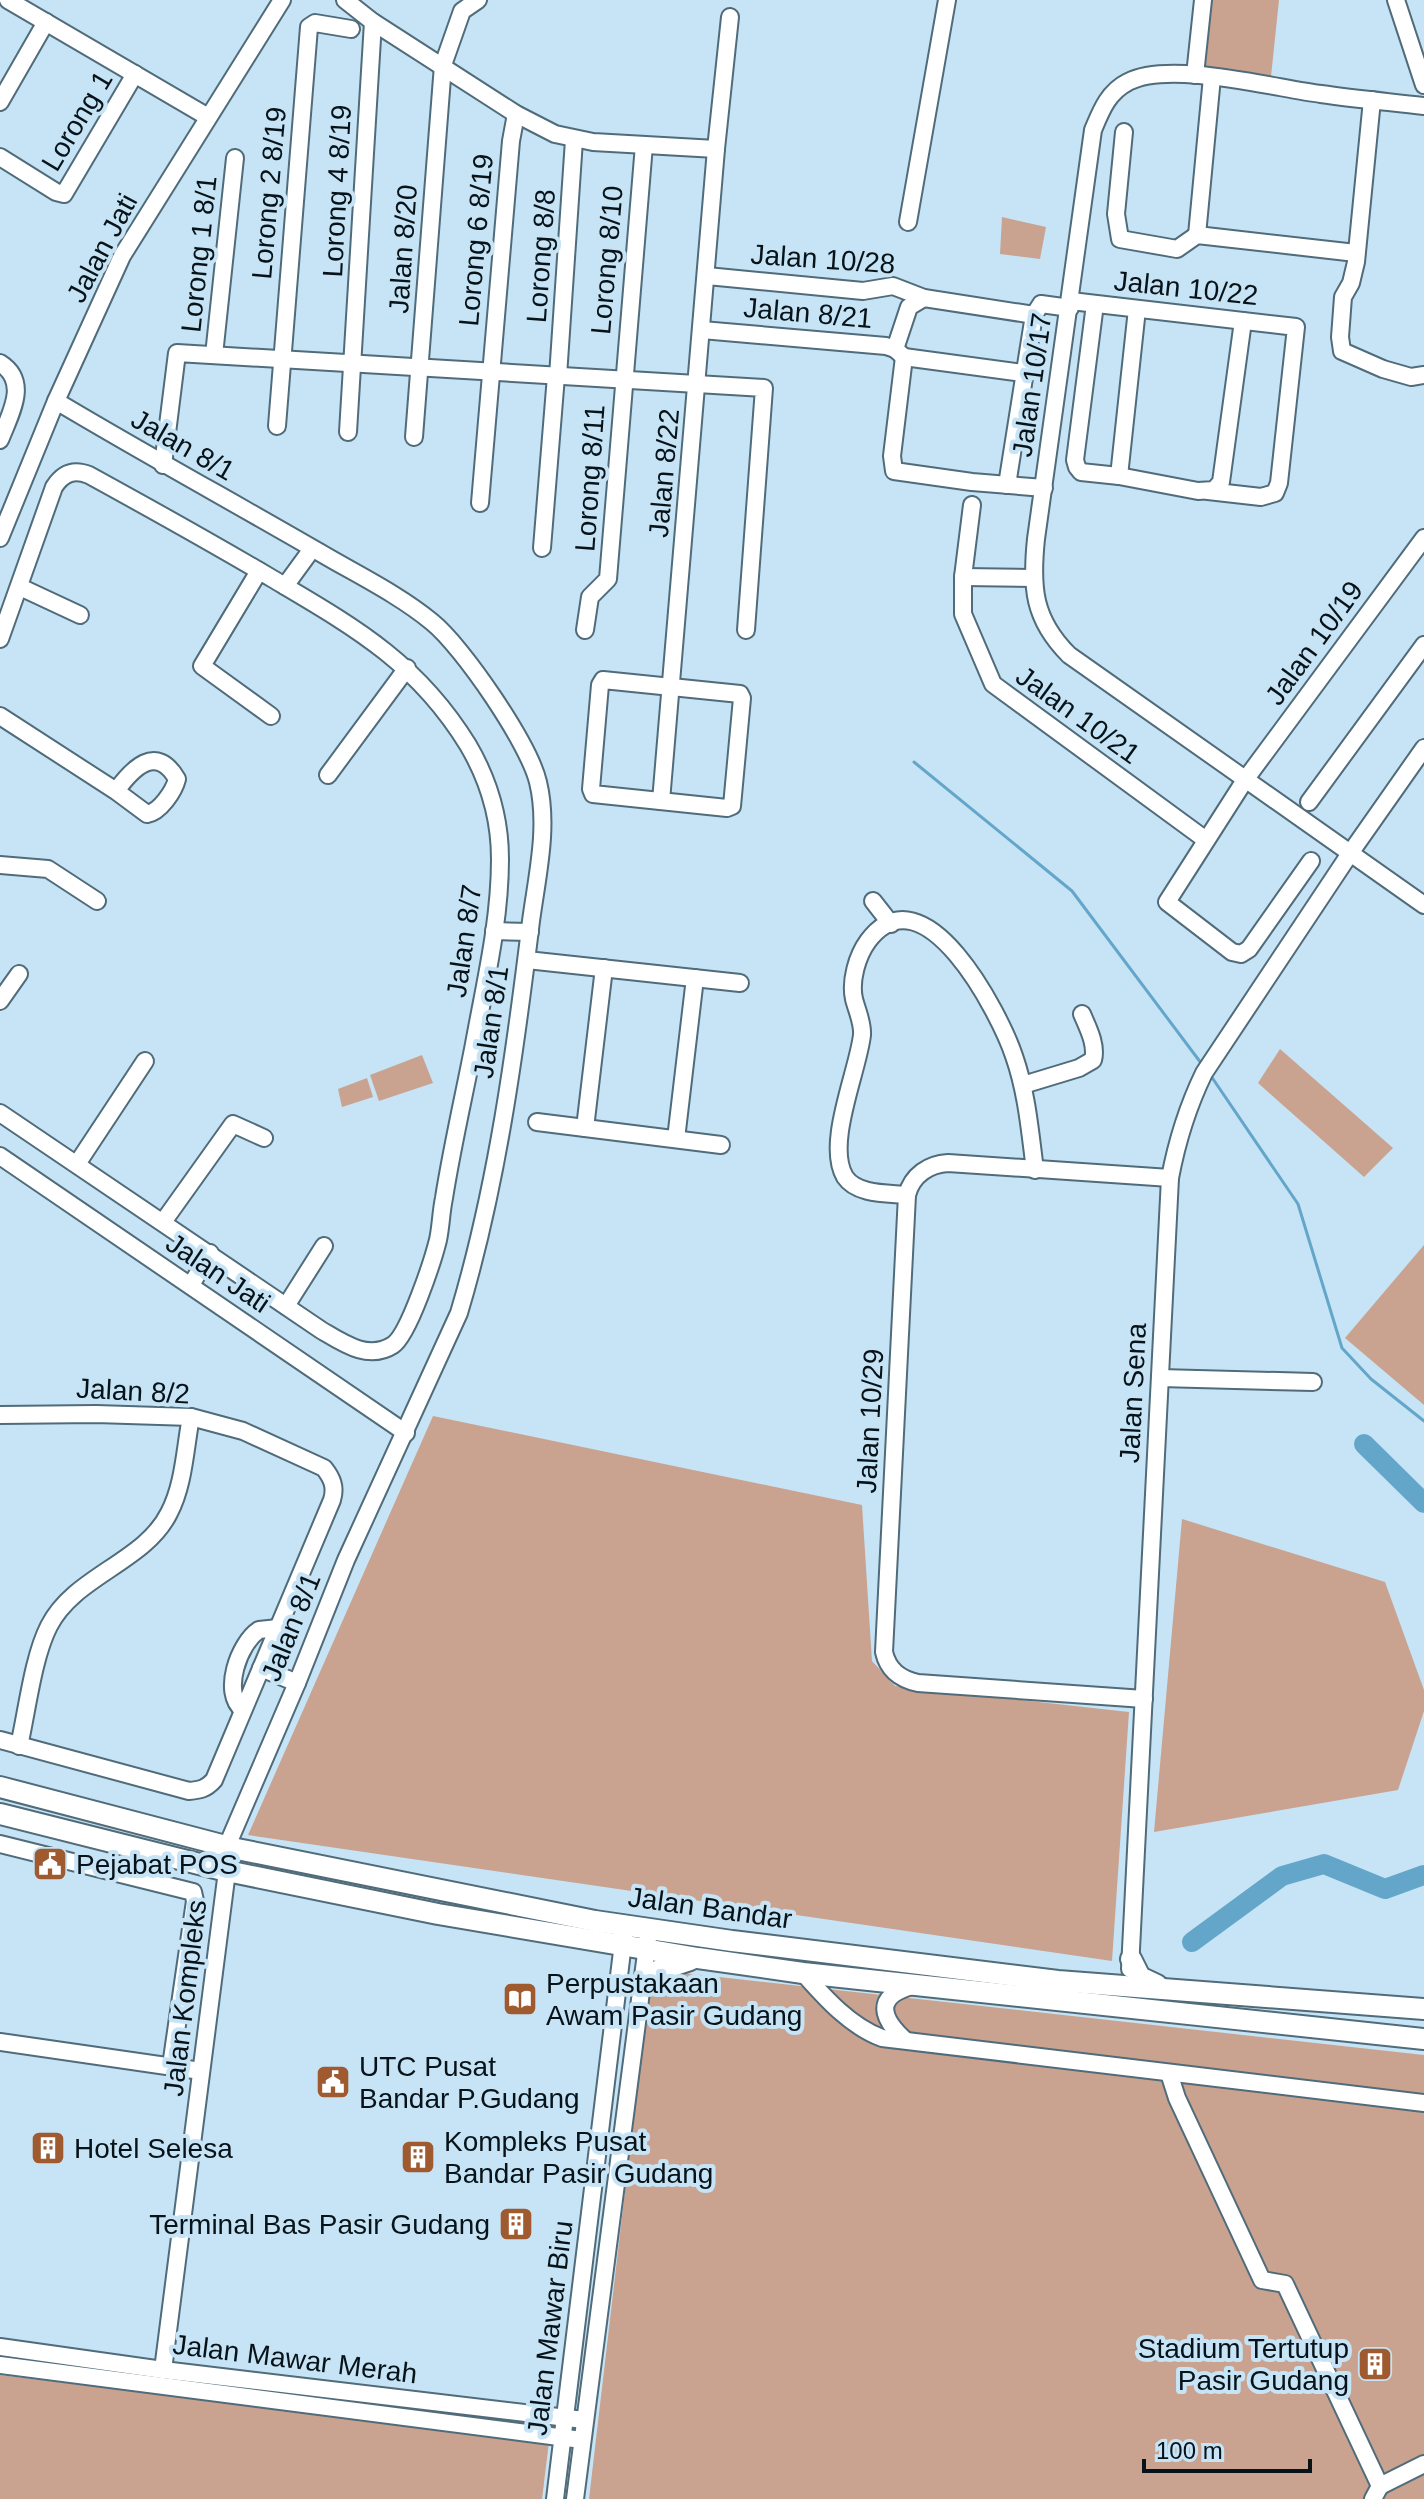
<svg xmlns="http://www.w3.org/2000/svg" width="1424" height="2499" viewBox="0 0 1424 2499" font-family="Helvetica,sans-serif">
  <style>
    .green { fill: #c9a38f }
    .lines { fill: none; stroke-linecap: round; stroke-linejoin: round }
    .stream { stroke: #64a6c9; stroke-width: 3 }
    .river { stroke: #64a6c9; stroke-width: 20 }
    .minor-casing { stroke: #506b7a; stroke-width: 20 }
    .major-casing { stroke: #506b7a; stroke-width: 24 }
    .minor { stroke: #fff; stroke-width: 16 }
    .major { stroke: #fff; stroke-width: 20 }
    .labels { text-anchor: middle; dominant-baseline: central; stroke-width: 8; stroke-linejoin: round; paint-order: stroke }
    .street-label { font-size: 28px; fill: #081319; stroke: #c6e4f5 }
    .poi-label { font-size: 28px; fill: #081319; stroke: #c6e4f5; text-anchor: start }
  </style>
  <rect width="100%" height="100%" fill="#c6e4f5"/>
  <g class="green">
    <polygon points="1203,0 1279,0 1270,86 1195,75"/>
    <polygon points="1002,217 1046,227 1040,259 1000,254"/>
    <polygon points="1280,1049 1393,1148 1364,1177 1258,1083"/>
    <polygon points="422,1055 433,1083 379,1101 370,1075"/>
    <polygon points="367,1078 373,1097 342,1107 338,1089"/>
    <polygon points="1424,1245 1424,1405 1345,1338"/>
    <polygon points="433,1416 862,1505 872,1661 895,1686 1129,1712 1112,1961 248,1835"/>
    <polygon points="1182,1519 1385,1582 1424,1690 1424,1711 1398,1790 1154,1832"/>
    <polygon points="674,1972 1424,2055 1424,2499 589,2499 649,1986"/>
    <polygon points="0,2375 549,2442 542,2499 0,2499"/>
  </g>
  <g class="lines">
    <g class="stream">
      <polyline points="914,762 1072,891 1201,1063"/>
      <polyline points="1211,1076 1298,1204 1342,1348 1371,1379 1424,1421"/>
    </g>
    <g class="river">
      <polyline points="1364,1444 1424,1503"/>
      <polyline points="1192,1942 1282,1876 1324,1864 1385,1889 1424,1875"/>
    </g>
    <g class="minor-casing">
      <g id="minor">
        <polyline points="8,0 208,117"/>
        <polyline points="345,0 373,22 516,114 555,134 593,142 716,149"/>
        <polyline points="1396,0 1424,85"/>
        <polyline points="1195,75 1203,0"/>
        <polyline points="1372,100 1356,262 1351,283 1343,297 1340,337 1342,351 1383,369 1411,377 1424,375"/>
        <polyline points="0,102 46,22"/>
        <path d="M1424,106C1390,102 1355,99 1321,94C1274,88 1169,60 1128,82C1108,92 1101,111 1093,130L1036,539C1031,587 1033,619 1069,655L1424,905"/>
        <polyline points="1124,132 1116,214 1120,239 1177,249 1197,235 1356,253"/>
        <polyline points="0,157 56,192 64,194 135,74"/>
        <polyline points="908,222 947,0"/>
        <polyline points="1197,235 1212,77"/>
        <polyline points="707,276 863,291 893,286 924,298 1034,315 1041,304 1070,308"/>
        <polyline points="1071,301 1296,327 1279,483 1275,493 1261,497 1208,491"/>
        <polyline points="1095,304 1075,460 1077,467 1081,472 1119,476 1198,491 1214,490 1221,482 1243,321"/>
        <polyline points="702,330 886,346 895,349 904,357"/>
        <polyline points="895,349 909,307 924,298"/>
        <polyline points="214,355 235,158"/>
        <polyline points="904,357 892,456 894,471 972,482 1044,488"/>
        <polyline points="904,357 1023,373"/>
        <path d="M0,363C30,382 10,414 0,440"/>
        <polyline points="558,376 574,140"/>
        <path d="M56,401C143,453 231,501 319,552C356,574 398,594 432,622C463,647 529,744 538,782C549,827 537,876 531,921C515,1052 497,1186 459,1313L346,1560L297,1683L227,1846"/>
        <polyline points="277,426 309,27 315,23 351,29"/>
        <polyline points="348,432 373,22"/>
        <polyline points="414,437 443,65 462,11 478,0"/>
        <polyline points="163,465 177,353 764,388 746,630"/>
        <polyline points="1119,476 1137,309"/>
        <polyline points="1007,485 1034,315"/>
        <polyline points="480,503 511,141 516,114"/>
        <polyline points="972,505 963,577 963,614 993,684 1206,840"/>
        <polyline points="0,538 56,401 122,256 282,0"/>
        <polyline points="542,548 556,376"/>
        <polyline points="259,571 202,666 271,716"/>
        <polyline points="963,577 1033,578"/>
        <polyline points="285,586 312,549"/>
        <polyline points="20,587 80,615"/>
        <polyline points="585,630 590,597 608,579 644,145"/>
        <path d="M0,639L54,487C63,473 74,469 89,475C151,509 212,543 273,579C354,627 417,662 468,745C488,779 500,819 500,859C500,922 485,983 474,1044C464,1096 452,1147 444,1198C441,1212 441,1226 438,1240C433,1260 409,1334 393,1345C368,1361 343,1343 321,1330L0,1113"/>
        <polygon points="603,680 740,694 742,698 732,806 727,808 593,794 591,789 600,685"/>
        <path d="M0,716L116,791L147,814C160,812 174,791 177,779C156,743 132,769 116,791"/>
        <polyline points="328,775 407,668"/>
        <polyline points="661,801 716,149 730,17"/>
        <polyline points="1309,802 1424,645"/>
        <polyline points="1311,861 1249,949 1241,954 1232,952 1167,902 1245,780 1424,538"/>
        <polyline points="0,865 48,869 97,901"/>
        <polyline points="873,901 891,924"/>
        <polyline points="494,931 530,932"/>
        <polyline points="527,960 740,983"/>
        <polyline points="0,1001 19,974"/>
        <path d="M1023,1085L1079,1068L1093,1060C1097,1045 1088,1028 1082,1014"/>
        <polyline points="537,1122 721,1145"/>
        <polyline points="585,1128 604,968"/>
        <polyline points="676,1139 695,978"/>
        <polyline points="0,1156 406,1433"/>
        <polyline points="77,1164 145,1061"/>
        <path d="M907,1195C888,1193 857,1195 845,1177C825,1144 858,1071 862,1035C863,1023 857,1011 854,999C850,981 857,956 868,941C924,866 1000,1014 1014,1056C1027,1093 1030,1132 1035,1170"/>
        <polyline points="163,1222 233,1124 264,1138"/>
        <polyline points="191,1285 210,1253"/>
        <polyline points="286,1306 324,1246"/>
        <polyline points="1160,1378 1313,1382"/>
        <path d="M0,1415L96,1414L191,1417L243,1431L324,1468C332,1478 336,1487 332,1500L214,1780C206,1789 200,1790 189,1791L0,1740"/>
        <polyline points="261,1668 297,1683"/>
        <path d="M1144,1699L918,1683C900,1679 888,1670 884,1652L907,1195C912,1175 929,1164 948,1163L1170,1178"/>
        <path d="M243,1710C221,1693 239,1643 259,1630L278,1628"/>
        <path d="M19,1746C27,1711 33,1657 49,1626C74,1576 145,1562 169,1513C184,1485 185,1448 191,1417"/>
        <polyline points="0,1844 193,1892 195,1901 171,2066"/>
        <path d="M1130,1969L1170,1178C1177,1141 1187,1108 1204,1073L1351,852L1424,748"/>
        <path d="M803,1973C825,1998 850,2026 882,2038L1424,2103"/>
        <path d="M905,2040C882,2019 873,1997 912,1986"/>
        <polyline points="0,2042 201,2071"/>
        <polyline points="1169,2073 1177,2098 1262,2280 1285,2284 1380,2486 1373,2499"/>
        <polyline points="0,2347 163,2370 584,2420"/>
        <polyline points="0,2365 582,2440"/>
        <polyline points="163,2370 227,1871"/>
        <polyline points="1380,2486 1424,2464"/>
        <polyline points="555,2499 624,1935"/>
        <polyline points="575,2499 648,1938"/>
      </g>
    </g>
    <g class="major-casing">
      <g id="major">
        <polyline points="0,1787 237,1849 595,1921 732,1941 1058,1981 1424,2009"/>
        <polyline points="0,1814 227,1871 438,1914 698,1958 803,1973 1424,2039"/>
        <polyline points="1131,1959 1140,1977 1157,1985"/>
        <polyline points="642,1987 654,1972 690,1960"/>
      </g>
    </g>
    <use href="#minor" class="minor"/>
    <use href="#major" class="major"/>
  </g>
  <defs>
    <g id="civic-square" transform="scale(1.8)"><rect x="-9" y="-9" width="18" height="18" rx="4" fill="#9f5a2f" stroke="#c6e4f5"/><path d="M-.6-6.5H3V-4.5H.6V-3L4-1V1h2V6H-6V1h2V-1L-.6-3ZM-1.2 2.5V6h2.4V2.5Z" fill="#fff"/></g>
    <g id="library-square" transform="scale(1.8)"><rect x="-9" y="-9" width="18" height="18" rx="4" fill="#9f5a2f" stroke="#c6e4f5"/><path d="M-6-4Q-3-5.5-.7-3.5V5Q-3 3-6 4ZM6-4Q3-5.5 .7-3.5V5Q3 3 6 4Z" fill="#fff"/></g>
    <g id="building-square" transform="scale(1.8)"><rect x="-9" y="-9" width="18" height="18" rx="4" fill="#9f5a2f" stroke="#c6e4f5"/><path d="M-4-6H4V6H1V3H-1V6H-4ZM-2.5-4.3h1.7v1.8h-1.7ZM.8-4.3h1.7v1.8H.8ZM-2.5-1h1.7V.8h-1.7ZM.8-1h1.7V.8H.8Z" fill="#fff"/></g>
  </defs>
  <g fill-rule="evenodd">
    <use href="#civic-square" x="50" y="1864"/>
    <use href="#library-square" x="520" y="1999"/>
    <use href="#civic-square" x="333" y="2082"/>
    <use href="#building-square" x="48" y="2148"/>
    <use href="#building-square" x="418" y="2157"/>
    <use href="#building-square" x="516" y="2224"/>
    <use href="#building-square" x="1375" y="2364"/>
  </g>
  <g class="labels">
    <g class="street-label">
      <text transform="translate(77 121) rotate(-59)">Lorong 1</text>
      <text transform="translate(337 191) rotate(-87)">Lorong 4 8/19</text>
      <text transform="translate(269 193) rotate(-85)">Lorong 2 8/19</text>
      <text transform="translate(476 240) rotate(-85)">Lorong 6 8/19</text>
      <text transform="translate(102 248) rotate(-62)">Jalan Jati</text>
      <text transform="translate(403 249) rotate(-86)">Jalan 8/20</text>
      <text transform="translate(199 254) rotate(-84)">Lorong 1 8/1</text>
      <text transform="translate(541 256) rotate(-86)">Lorong 8/8</text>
      <text transform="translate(823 259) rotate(4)">Jalan 10/28</text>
      <text transform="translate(607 260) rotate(-85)">Lorong 8/10</text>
      <text transform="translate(1186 288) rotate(6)">Jalan 10/22</text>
      <text transform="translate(808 313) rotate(5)">Jalan 8/21</text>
      <text transform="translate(1032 385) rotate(-82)">Jalan 10/17</text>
      <text transform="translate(183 445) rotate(30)">Jalan 8/1</text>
      <text transform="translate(664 473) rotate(-85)">Jalan 8/22</text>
      <text transform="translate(590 478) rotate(-86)">Lorong 8/11</text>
      <text transform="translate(1314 643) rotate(-54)">Jalan 10/19</text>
      <text transform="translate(1078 715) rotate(36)">Jalan 10/21</text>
      <text transform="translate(464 941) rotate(-82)">Jalan 8/7</text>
      <text transform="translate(491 1022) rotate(-82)">Jalan 8/1</text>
      <text transform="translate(218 1273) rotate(34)">Jalan Jati</text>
      <text transform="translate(133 1391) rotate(3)">Jalan 8/2</text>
      <text transform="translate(1133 1393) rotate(-87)">Jalan Sena</text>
      <text transform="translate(870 1421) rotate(-87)">Jalan 10/29</text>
      <text transform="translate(291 1627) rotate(-68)">Jalan 8/1</text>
      <text transform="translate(710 1908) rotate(8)">Jalan Bandar</text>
      <text transform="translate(185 1998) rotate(-83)">Jalan Kompleks</text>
      <text transform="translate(550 2328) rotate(-83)">Jalan Mawar Biru</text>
      <text transform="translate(295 2359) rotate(7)">Jalan Mawar Merah</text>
    </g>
    <g class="poi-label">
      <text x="76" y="1864">Pejabat POS</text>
      <text x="546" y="1983">Perpustakaan<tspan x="546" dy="32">Awam Pasir Gudang</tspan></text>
      <text x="359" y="2066">UTC Pusat<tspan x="359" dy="32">Bandar P.Gudang</tspan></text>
      <text x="444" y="2141">Kompleks Pusat<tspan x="444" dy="32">Bandar Pasir Gudang</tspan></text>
      <text x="74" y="2148">Hotel Selesa</text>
      <text x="490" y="2224" text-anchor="end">Terminal Bas Pasir Gudang</text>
      <text x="1349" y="2348" text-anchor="end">Stadium Tertutup<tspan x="1349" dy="32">Pasir Gudang</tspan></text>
    </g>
  </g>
  <path d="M1144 2459v12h166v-12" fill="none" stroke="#081319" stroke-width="4"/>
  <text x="1156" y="2459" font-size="24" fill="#081319" stroke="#c6e4f5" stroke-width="6" paint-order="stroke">100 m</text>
</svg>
